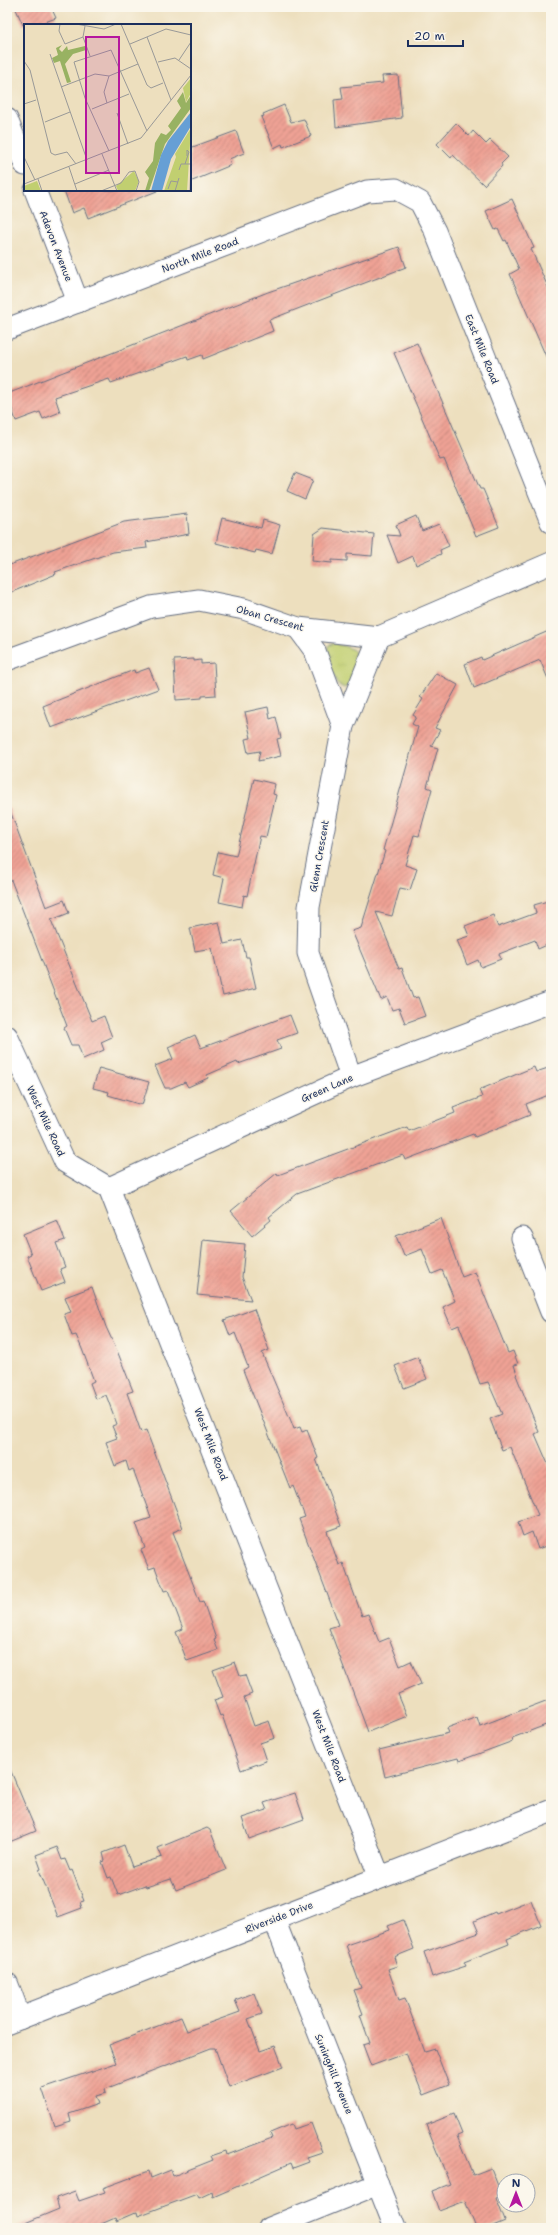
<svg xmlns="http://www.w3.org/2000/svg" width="558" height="2235" viewBox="0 0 558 2235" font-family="'Shantell Sans',sans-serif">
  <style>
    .grass { fill: url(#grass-tufts); stroke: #6e7f67 }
    .building { fill: url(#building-hatch) }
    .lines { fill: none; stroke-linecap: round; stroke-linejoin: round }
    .minor-casing { stroke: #646d80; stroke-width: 23 }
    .tertiary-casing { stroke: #646d80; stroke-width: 24 }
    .secondary-casing { stroke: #646d80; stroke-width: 24 }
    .minor { stroke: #fff; stroke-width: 21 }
    .tertiary { stroke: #fff; stroke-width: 22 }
    .secondary { stroke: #fff; stroke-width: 22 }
    .labels { text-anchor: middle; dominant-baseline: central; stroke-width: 3; stroke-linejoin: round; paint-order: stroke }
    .street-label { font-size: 10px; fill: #1b2f5e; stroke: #fbf7ec }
    .inset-road { fill: none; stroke: #999998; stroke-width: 1 }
    .view { fill: #b5179e; fill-opacity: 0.15; stroke: #b5179e; stroke-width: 2 }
    .inset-edge { fill: none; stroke: #1b2f5e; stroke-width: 2 }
  </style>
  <defs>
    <pattern id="grass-tufts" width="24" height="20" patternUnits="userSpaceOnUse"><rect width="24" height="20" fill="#c1cf70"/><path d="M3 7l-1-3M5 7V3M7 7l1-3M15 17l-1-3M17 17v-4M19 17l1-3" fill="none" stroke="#a5b263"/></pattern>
    <pattern id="building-hatch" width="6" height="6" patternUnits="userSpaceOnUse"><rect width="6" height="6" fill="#efa294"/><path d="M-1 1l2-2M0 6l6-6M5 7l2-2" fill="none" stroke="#c1847c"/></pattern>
  </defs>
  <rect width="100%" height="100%" fill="#fbf7ec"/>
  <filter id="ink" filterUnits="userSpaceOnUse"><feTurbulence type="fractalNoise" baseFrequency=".025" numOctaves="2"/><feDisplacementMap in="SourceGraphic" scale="8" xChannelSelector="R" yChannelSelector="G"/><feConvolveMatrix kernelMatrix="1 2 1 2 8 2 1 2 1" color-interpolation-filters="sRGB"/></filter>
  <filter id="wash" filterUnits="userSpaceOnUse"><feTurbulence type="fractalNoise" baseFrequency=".012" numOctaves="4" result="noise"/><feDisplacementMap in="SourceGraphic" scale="16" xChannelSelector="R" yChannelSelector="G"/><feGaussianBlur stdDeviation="0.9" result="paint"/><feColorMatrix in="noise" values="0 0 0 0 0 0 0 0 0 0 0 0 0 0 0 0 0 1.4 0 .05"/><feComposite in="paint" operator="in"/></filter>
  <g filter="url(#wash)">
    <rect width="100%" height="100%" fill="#eddfbe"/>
    <path class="grass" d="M334,643C367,651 360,660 349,686L344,688L338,685L326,659L328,646Z"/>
    <g id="blocks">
      <g class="building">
        <polygon points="15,7 51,7 56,18 37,25 23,25"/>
        <polygon points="398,75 402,118 336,127 334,100 343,99 341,87 383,83 382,76"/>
        <polygon points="284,105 291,122 304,119 311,136 283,147 282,144 274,148 261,117 264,116 263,114"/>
        <polygon points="456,123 469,136 473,131 486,144 490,140 508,157 501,164 502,166 484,185 453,155 451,158 437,144"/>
        <polygon points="236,131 244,153 229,159 231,165 190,182 190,148"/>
        <polygon points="64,190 157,190 157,191 88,218 84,208 72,213"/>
        <polygon points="512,199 534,248 531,249 551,294 551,368 510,274 519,269 506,240 504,241 498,229 495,230 486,211"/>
        <polygon points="399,247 406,267 269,320 273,331 203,359 202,355 188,360 187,356 111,383 109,379 55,397 60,412 43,419 40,412 16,421 7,394 268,292"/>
        <polygon points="417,343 473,473 480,489 483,489 499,527 476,536 444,459 440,460 394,353"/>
        <polygon points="295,473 313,480 305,499 287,491"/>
        <polygon points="187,514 189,534 146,542 147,548 113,552 55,572 56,574 7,594 7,566 124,522"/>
        <polygon points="416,516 422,531 439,524 449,546 440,550 441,554 416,565 413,556 398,563 387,535 400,536 396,525"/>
        <polygon points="222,518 261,528 263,520 280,525 272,554 256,550 255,553 216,543"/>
        <polygon points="323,528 374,534 372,556 347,554 347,561 332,560 332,563 312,561 314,534"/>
        <polygon points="551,630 551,686 540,660 474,688 465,664 481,657 482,660"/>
        <polygon points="194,659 194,661 201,660 201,664 214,663 216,695 202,696 202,698 176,700 174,660"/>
        <polygon points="149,668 158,689 51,728 43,706 134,670 135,673"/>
        <polygon points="436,673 458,685 435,728 440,730 431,746 438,748 427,787 432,789 419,836 414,835 405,865 417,869 410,890 400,888 392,916 376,912 399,969 402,968 413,998 418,997 425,1016 405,1023 399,1008 392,1010 387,997 381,1000 352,931 361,928 385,851 383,850 418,727 412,724 416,717 413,715 423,699 420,697"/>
        <polygon points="268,707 270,719 276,717 281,738 277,739 281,756 258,761 260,751 248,753 245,739 251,738 245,712"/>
        <polygon points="254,779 275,784 273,794 276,795 266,837 260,836 247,896 244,895 242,907 219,902 224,878 213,875 218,852 236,856"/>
        <polygon points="9,808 46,907 64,900 69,913 51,920 92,1021 104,1016 112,1037 101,1042 104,1050 83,1059 78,1045 71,1045 64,1028 67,1026 11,880 7,881 7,809"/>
        <polygon points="551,900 551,948 548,949 547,945 538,949 535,940 499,954 501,959 481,967 478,960 467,965 457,940 469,936 465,926 493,915 498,927 536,913 534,905"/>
        <polygon points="219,922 224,944 242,940 246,957 249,957 256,988 223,996 212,948 195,951 190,928"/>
        <polygon points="290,1015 297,1033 277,1040 281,1049 238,1064 237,1062 207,1075 208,1078 188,1087 185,1082 171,1088 165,1088 155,1066 173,1059 168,1047 195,1035 201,1048"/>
        <polygon points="534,1067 536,1072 551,1067 551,1094 526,1104 530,1115 475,1137 473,1134 405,1160 403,1155 297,1194 269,1217 271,1220 252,1236 231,1211 277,1173 278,1175 407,1127 409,1131 455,1113 453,1108 482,1097 479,1090"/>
        <polygon points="99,1068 149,1082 142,1105 108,1095 109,1092 93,1088"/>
        <polygon points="441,1218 462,1277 475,1272 508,1353 513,1351 518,1364 514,1365 517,1374 516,1375 539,1432 535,1434 551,1471 551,1544 538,1549 532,1532 523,1536 518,1522 538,1515 510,1447 502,1450 490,1419 502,1414 488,1382 480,1384 472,1362 473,1361 459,1325 452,1328 443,1307 455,1301 442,1270 432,1274 422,1249 404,1256 396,1236"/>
        <polygon points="57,1220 65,1240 56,1243 65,1267 60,1269 65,1282 41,1291 27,1256 31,1254 23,1234"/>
        <polygon points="203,1240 245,1244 242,1277 251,1300 197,1295"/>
        <polygon points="92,1287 106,1327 118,1353 133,1391 127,1393 141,1432 146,1430 183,1528 173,1532 200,1602 203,1601 216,1639 214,1640 218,1650 187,1661 176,1632 183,1629 168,1590 164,1591 155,1567 149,1569 141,1550 145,1548 136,1523 151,1518 133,1469 129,1471 126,1461 115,1466 106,1442 117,1438 112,1426 117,1424 106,1395 96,1399 90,1383 94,1381 82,1349 76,1335 72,1336 64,1314 71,1312 65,1297"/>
        <polygon points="254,1309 269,1350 262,1353 291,1421 294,1429 300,1427 302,1432 307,1430 318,1458 316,1459 341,1526 327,1531 339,1565 343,1563 362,1616 368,1614 379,1642 389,1638 400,1666 411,1661 421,1684 398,1694 407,1716 368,1732 329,1628 339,1625 299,1519 305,1517 293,1486 290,1488 243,1370 248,1367 235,1333 230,1336 224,1320"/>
        <polygon points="418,1357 427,1379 404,1388 395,1366"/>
        <polygon points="235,1662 240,1676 245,1675 252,1694 244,1697 254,1726 269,1721 275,1738 260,1743 266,1761 241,1770 222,1715 220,1716 214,1700 223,1697 213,1670"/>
        <polygon points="551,1699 551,1723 512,1738 513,1741 459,1761 458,1758 385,1777 379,1750 449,1733 447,1728 477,1717 480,1726"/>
        <polygon points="7,1762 36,1831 7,1843"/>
        <polygon points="295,1793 304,1819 249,1839 242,1818 267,1810 264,1803"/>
        <polygon points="207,1828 210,1830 226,1870 176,1890 171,1879 146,1887 145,1885 118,1895 111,1877 108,1878 102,1862 105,1861 103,1853 124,1845 132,1867 162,1857 158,1848"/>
        <polygon points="57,1847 62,1860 65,1859 70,1871 72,1870 84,1901 80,1902 82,1908 58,1917 39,1870 41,1869 36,1855"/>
        <polygon points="531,1900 541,1925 507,1939 509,1944 464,1962 466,1966 432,1977 424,1952 479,1933 474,1921 495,1912 496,1914"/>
        <polygon points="403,1920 414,1949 394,1957 397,1966 388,1969 399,2000 405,1998 425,2052 435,2049 449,2085 423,2095 406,2053 371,2066 363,2045 370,2043 360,2015 363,2014 354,1990 361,1988 346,1945 390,1930 388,1926"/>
        <polygon points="254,1993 262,2014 248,2019 260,2051 275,2046 283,2067 229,2087 215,2048 211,2048 105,2089 106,2093 95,2096 98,2104 69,2114 71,2122 55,2127 42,2088 116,2063 109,2045 181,2017 187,2031 240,2012 235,2000"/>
        <polygon points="454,2114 462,2134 457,2136 473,2175 491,2168 502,2196 496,2198 505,2221 488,2228 476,2228 465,2201 439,2211 432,2191 450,2184 426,2125"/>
        <polygon points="311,2123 322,2152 307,2157 309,2162 293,2168 291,2163 213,2197 212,2192 199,2198 197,2194 138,2216 137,2212 116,2221 115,2218 92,2228 13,2228 59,2209 56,2198 75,2191 79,2201 105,2192 103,2188 149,2171 151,2178 171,2170 173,2176 213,2160 211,2156 226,2151 227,2155 272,2138 270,2133 292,2124 294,2129"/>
      </g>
    </g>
  </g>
  <g filter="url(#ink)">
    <use href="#blocks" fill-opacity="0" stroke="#646d80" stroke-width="1"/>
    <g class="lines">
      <g class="minor-casing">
        <g id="minor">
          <polyline points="7,119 25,165"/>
          <polyline points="35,190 78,302"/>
          <polyline points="7,329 367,191 396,189 420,202 435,231 551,522"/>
          <polyline points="298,628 315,651 343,726"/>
          <polyline points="7,660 151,607 199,600 244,609 298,628 379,637 551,563"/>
          <polyline points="7,1036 65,1162 109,1188 380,1878"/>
          <polyline points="351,1077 308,953 309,907 343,726 379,637"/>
          <polyline points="109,1188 351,1077 551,1002"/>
          <polyline points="522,1238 551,1312"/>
          <polyline points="274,1919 395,2228"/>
          <polyline points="269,2228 378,2184"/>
        </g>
      </g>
      <g class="tertiary-casing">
        <polyline id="tertiary" points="7,1984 20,2018"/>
      </g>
      <g class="secondary-casing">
        <polyline id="secondary" points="7,2023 551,1811"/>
      </g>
      <use href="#minor" class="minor"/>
      <use href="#tertiary" class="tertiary"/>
      <use href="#secondary" class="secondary"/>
    </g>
  </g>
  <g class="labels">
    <g class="street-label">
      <text transform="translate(56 246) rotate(69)">Adevon Avenue</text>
      <text transform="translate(200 255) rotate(-21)">North Mile Road</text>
      <text transform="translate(482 349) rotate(68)">East Mile Road</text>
      <text transform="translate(270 618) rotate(16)">Oban Crescent</text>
      <text transform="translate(319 856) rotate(-80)">Glenn Crescent</text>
      <text transform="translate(327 1088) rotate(-24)">Green Lane</text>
      <text transform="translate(46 1121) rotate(65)">West Mile Road</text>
      <text transform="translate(211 1444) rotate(69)">West Mile Road</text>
      <text transform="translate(329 1746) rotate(69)">West Mile Road</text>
      <text transform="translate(279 1917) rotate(-21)">Riverside Drive</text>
      <text transform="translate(334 2074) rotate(68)">Suninghill Avenue</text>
    </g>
  </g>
  <g transform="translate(24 24)">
    <rect width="167" height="167" fill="#eddfbe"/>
    <path d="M167,54V69L162,78L159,64ZM167,104L163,167H140L152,133L151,130ZM110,147L115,157L111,167H94L92,162ZM13,157L17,167H0V162Z" fill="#c1cf70"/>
    <path d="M38,21L35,25L38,28L43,22L44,26L61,22L62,26L49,30L41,40L47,58L43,59L36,37L30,39L28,34L34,31L32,24ZM159,68L162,79L167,71V84L141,120L125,167H121L125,154L121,148L129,137L131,119L137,109L142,111L147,106L144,102L157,84L153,77Z" fill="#98b262"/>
    <path d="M167,88V102L147,135L138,167H127L137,131L144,117Z" fill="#669fd5"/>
    <path class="inset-road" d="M36,0L35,7L41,20L59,13M52,0L80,5L92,0M97,0L123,61L127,64L139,59M61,2L59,13L66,32M123,13L147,76M106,20L142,5L167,11M26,30L63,136M155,36L167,18M0,37L6,46L27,129L31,131L43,128L52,140M134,38L151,34L167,45M37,63L71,50L85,52L114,40M83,79L80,68L85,52M0,80L12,76M68,85L105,70M93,89L104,120M21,98L46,88M85,127L61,74L50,38L87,26L123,107M78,130L93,167M0,133L11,156M161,140L165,128L163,126V132M45,143L53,167M155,146L157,140H166M14,155L18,167M0,160L117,114L167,51M51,160L85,146M144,165L147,157L154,158M77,167L97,159L105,148L111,147L115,158L112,167M151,167L155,154M166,167L167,135"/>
    <path class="view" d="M62,13H95V149H62Z"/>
    <rect width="167" height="167" class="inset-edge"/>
  </g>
  <rect width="558" height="2235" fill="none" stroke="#fbf7ec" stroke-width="24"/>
  <g transform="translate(516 2193)"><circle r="19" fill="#fbf7ec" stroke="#a1a7b3"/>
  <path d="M0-3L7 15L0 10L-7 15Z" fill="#b5179e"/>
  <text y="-6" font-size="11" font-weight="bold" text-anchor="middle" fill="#1b2f5e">N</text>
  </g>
  <path d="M408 40v6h55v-6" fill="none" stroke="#1b2f5e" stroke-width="2"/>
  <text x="414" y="40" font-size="12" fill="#1b2f5e" stroke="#fbf7ec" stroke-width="3" paint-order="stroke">20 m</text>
</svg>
